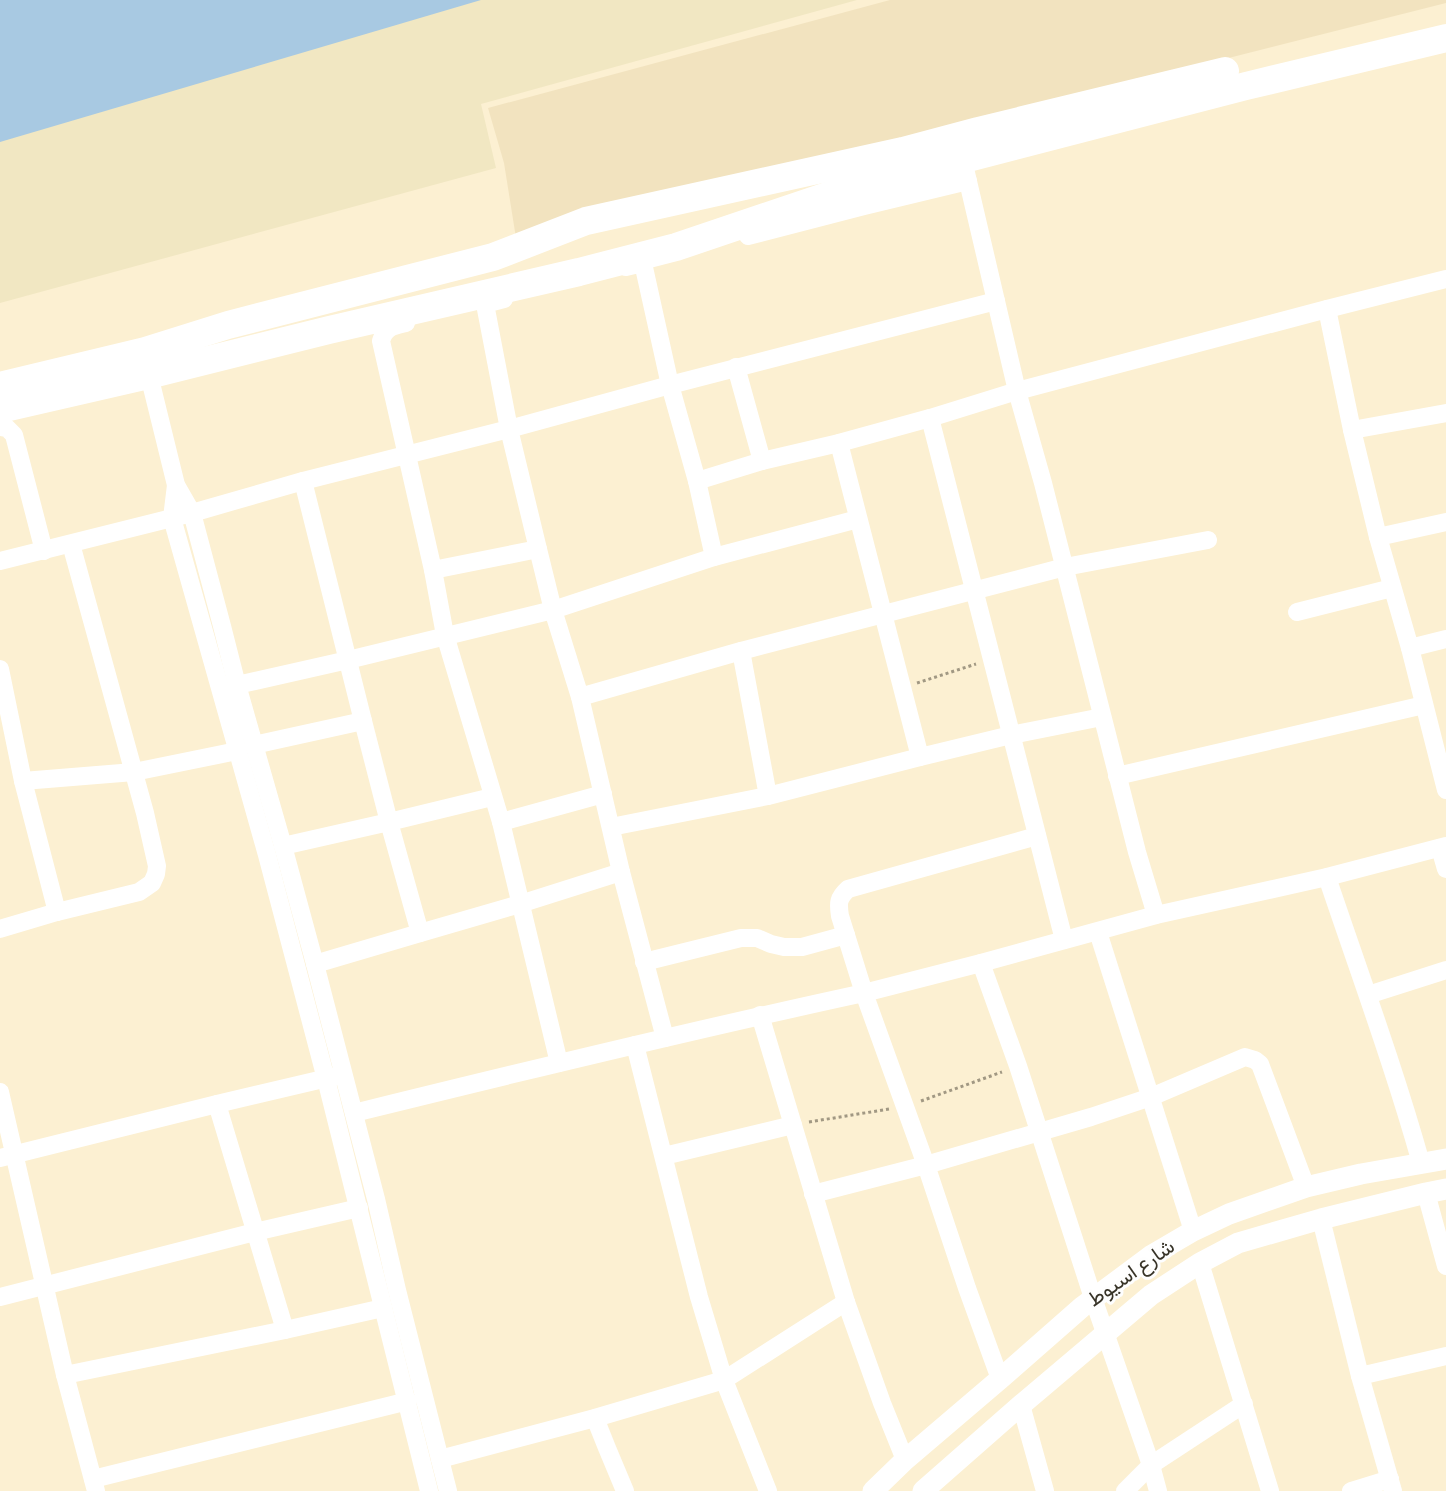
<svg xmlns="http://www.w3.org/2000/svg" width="1446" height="1491" viewBox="0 0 1446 1491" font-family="'Alegreya Sans',Vazirmatn,sans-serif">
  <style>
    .built { fill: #f2e3bf }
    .sand { fill: #f1e7c2 }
    .water { fill: #a8c9e2 }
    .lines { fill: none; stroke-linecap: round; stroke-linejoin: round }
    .path { stroke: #a19883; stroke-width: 3; stroke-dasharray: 3 3; stroke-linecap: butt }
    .minor { stroke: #fff; stroke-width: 18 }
    .tertiary { stroke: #fff; stroke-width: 21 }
    .trunk { stroke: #fff; stroke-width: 28 }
    .labels { text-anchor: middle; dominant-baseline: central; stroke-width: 6; stroke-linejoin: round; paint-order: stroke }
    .street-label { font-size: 21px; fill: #383428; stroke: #fefefe }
  </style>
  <rect width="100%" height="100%" fill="#fcf0d2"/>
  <polygon class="built" points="890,0 1446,0 1446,3 516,238 504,163 488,108"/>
  <polygon class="sand" points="456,0 857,0 481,104 496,168 0,303 0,113"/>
  <polygon class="water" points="0,0 481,0 0,142"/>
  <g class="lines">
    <g class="path">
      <polyline points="917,683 976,664"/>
      <polyline points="921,1101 1002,1072"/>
      <polyline points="809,1122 889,1109"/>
    </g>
    <g class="minor">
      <polyline points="963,160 1017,391 1043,483 1137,852 1156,915"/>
      <polyline points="748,236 864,206 968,181"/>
      <polyline points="504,299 485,304 509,429 538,549 553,610 580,697 621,872 665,1038"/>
      <polyline points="1327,309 1352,430 1378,537 1410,648 1446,790"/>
      <path d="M406,323C393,326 385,327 381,341L433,570L538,549"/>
      <polyline points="147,367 176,485 192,513 222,626 237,685 283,846 315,964 376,1199 397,1290 448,1491"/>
      <polyline points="736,367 762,461"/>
      <polyline points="930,418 1064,940"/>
      <polyline points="0,427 7,428 14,435 44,551"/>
      <polyline points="1352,430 1446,413"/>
      <polyline points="839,443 920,757 1011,735 1102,717"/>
      <polyline points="697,481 762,461 839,443 930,418 1017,391 1327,309 1446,279"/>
      <polyline points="176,485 172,518 267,855 326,1079 429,1491"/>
      <polyline points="1378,537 1446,522"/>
      <polyline points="714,557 858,519"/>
      <polyline points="0,561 192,513 303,481 509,429 670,385 996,301"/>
      <polyline points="433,570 445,635 501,822 559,1063"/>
      <polyline points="1297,612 1392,588"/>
      <polyline points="1410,648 1446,639"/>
      <polyline points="741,651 768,796"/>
      <polyline points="0,669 23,781 57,912"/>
      <polyline points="237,685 348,660 553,610 714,557 697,481 670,385 643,263 626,267"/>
      <polyline points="580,697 741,651 1065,567 1208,540"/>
      <polyline points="363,721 389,822 492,797"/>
      <polyline points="254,745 363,721 303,481"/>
      <polyline points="1117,776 1424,705"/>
      <polyline points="23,781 134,772 237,751"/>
      <polyline points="501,822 603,794"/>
      <polyline points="611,827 768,796 920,757"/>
      <polyline points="283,846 389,822 420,933 520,904 621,872"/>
      <polyline points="1440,848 1446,869"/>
      <path d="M1327,877C1359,972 1394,1067 1421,1163"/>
      <polyline points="0,929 57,912 139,892 152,883 156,874 157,866 145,813 71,544"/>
      <polyline points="1098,932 1193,1231"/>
      <polyline points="644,962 741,938 757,938 771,944 784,947 802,947 846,935"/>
      <polyline points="981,963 1018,1066 1093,1298 1151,1465 1158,1491"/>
      <polyline points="315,964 420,933"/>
      <polyline points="1368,995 1446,970"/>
      <polyline points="760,1015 846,1302 882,1403 905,1460"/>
      <polyline points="635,1045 699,1297 724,1380 768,1491"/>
      <polyline points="0,1092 65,1375 96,1491"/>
      <polyline points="217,1104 285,1330"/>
      <path d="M354,1113C524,1071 693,1030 864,993L840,916C838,903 838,898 848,889L1037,836"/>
      <polyline points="664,1156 793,1125"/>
      <polyline points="0,1158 217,1104 336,1076"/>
      <polyline points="1426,1193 1446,1266"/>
      <polyline points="813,1194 926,1165 1091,1117 1151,1097 1245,1057 1255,1060 1260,1064 1306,1187"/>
      <polyline points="1321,1219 1360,1376 1393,1491"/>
      <polyline points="1200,1263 1270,1491"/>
      <polyline points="0,1297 255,1232 359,1208"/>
      <polyline points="65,1375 285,1330 383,1308"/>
      <polyline points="1360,1376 1446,1356"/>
      <polyline points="1000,1379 967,1288 926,1165 864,993 981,963 1156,915 1327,877 1446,846"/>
      <polyline points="1021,1405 1045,1491"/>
      <polyline points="595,1418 607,1448 625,1491"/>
      <polyline points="440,1459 595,1418 724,1380 846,1302"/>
      <polyline points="93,1479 408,1401"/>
      <polyline points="1125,1491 1151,1465 1244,1404"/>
      <polyline points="1351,1491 1390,1479"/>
    </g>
    <g class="tertiary">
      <polyline points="873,1491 905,1460 1000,1379 1082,1307 1152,1255 1193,1231 1229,1214 1306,1187 1361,1174 1446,1159"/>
      <polyline points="923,1491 1021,1405 1151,1295 1200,1263 1238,1243 1321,1219 1426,1193 1446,1189"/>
    </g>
    <g class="trunk">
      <polyline points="0,386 145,351 228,325 493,257 586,221 903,151 978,131 1225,71"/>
      <polyline points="0,409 148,375 329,330 579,272 676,247 845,190 1246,86 1446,38"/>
    </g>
  </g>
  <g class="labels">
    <g class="street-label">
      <text transform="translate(1131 1273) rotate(-35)">شارع اسيوط</text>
    </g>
  </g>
</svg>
